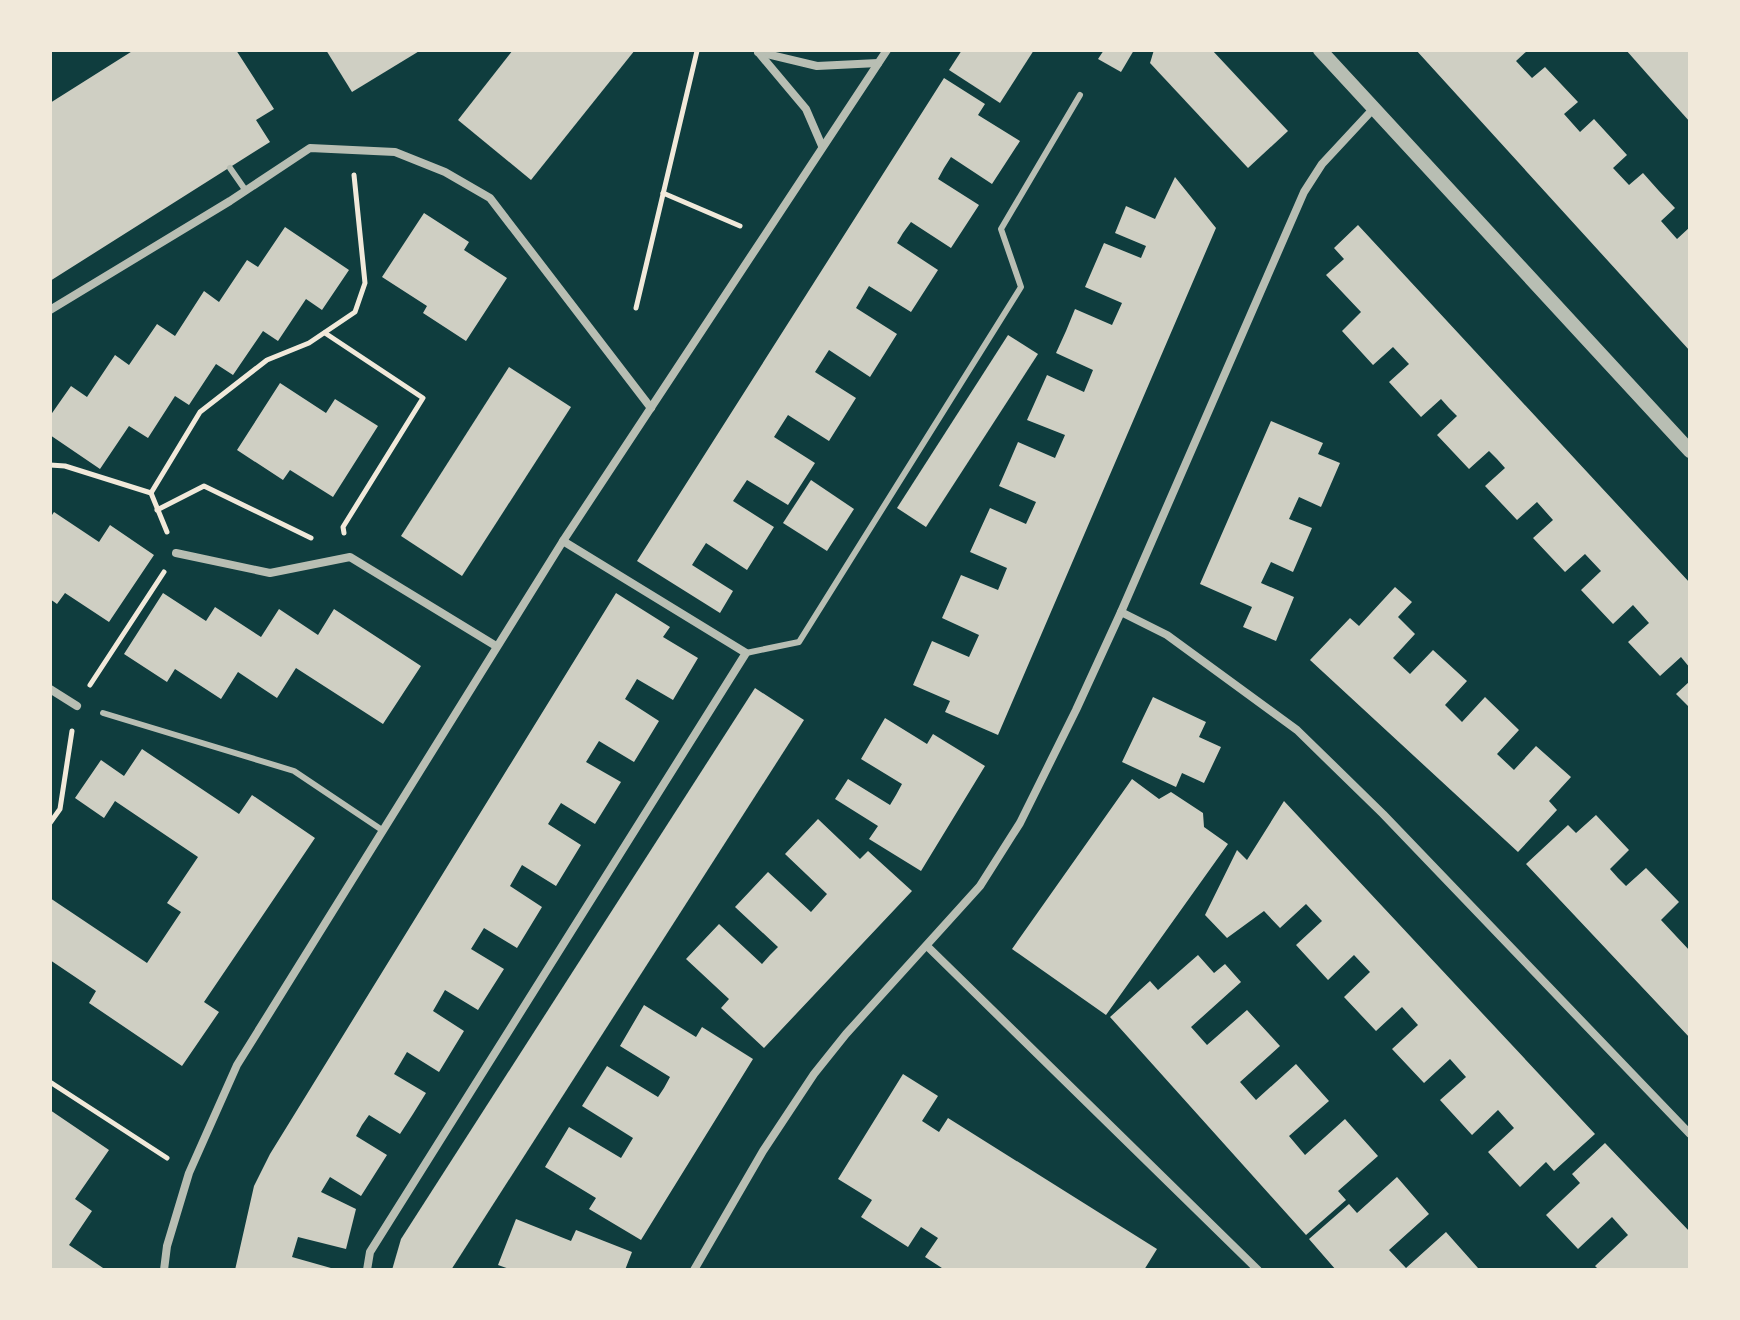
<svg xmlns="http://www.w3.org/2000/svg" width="1740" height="1320" viewBox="0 0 1740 1320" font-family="Quicksand,sans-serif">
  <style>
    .building { fill: #cfcfc3 }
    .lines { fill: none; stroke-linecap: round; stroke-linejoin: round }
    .path { stroke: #f1e9da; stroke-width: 5 }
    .service { stroke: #b8beb3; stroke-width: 6 }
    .minor { stroke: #b8beb3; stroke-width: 8 }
    .tertiary { stroke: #b8beb3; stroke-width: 14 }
  </style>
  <rect width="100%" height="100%" fill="#0f3d3e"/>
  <g class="building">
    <polygon points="134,50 236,50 274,109 256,120 270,142 50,281 50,103"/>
    <polygon points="326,50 421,50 352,92"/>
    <polygon points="513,50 635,50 531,180 458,120"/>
    <polygon points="962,50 1034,50 1000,103 949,70"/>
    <polygon points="1104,50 1134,50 1121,72 1098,59"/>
    <polygon points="1154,50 1212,50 1288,131 1248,168 1150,63"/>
    <polygon points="1416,50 1528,50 1516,61 1532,78 1545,67 1578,102 1564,114 1580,132 1594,119 1627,155 1613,168 1629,185 1643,173 1659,191 1675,208 1661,221 1677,239 1690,227 1690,351"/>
    <polygon points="1626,50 1690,50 1690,122 1664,93"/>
    <polygon points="944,78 985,104 978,115 1020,141 992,184 951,157 944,168 938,179 979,205 951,248 911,222 903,233 897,243 938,270 911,312 869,286 856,308 897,334 870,377 829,350 815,372 856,398 829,441 788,415 774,437 815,463 788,505 747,480 733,501 774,527 747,570 706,543 692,565 733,591 720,613 637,561"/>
    <polygon points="1175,177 1216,228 998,735 945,712 950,701 913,685 932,641 969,657 979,635 942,618 961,575 998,590 1007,568 970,552 990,508 1026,524 1036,502 999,486 1009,463 1018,442 1055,458 1065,435 1027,420 1047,375 1084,392 1093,370 1056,353 1066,331 1075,309 1112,325 1122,303 1085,287 1104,243 1141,258 1146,246 1115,233 1126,206 1155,219"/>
    <polygon points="424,213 469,242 464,250 507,278 466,341 423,313 427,306 382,277"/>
    <polygon points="1358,225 1690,583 1690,668 1681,657 1660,676 1628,642 1649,623 1633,605 1613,624 1581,590 1601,571 1585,554 1565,572 1533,538 1553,520 1537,502 1517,520 1485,486 1505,468 1497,459 1489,451 1469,469 1437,435 1457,416 1449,408 1441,399 1421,417 1389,382 1409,364 1393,347 1373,365 1342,331 1361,312 1326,275 1344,259 1334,248"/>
    <polygon points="285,227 349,270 322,310 306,299 278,341 263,331 233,375 216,364 189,405 175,396 148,438 129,426 100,469 50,435 50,416 71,386 87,397 115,355 129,365 157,324 175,336 204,291 219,302 247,260 258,267"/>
    <polygon points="1008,335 1038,354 926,527 897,508"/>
    <polygon points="509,367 571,407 462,576 401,536"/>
    <polygon points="280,383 326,413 335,399 378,426 333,497 290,470 283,480 237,450"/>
    <polygon points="1271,421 1323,443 1318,454 1340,463 1321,507 1299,497 1289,519 1312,528 1293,572 1271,562 1261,583 1294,597 1276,641 1243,627 1252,607 1200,584"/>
    <polygon points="811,480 854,509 827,551 783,523"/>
    <polygon points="54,512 99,542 110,525 154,555 109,622 65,593 57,604 50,599 50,518"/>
    <polygon points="1395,587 1412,602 1398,617 1415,634 1393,658 1410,674 1433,650 1467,681 1445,705 1462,722 1485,697 1519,730 1497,754 1514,770 1536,746 1571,777 1549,801 1557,810 1518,852 1310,660 1350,618 1359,626"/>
    <polygon points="163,593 206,621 215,607 261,637 279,609 318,635 334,609 421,666 383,724 296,668 277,698 238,672 221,699 175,669 167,682 124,654"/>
    <polygon points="616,593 670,627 663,637 698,658 673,700 637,679 625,699 659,721 634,762 599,741 586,762 621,782 595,824 561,803 548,824 581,845 556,886 522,865 510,886 542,907 517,948 484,928 471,949 504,969 478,1010 445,990 433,1011 464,1031 439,1072 407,1052 394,1074 426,1093 413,1114 400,1134 369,1115 362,1125 356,1136 387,1155 361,1196 330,1177 321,1192 356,1209 346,1249 298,1237 292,1257 338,1270 235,1270 254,1186 270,1154"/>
    <polygon points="1690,681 1690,708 1676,694"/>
    <polygon points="755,688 804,720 451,1270 392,1270 401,1239"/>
    <polygon points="1153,697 1206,722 1199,737 1221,747 1204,783 1182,773 1176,787 1122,762"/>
    <polygon points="885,718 927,744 933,734 985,766 921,871 869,839 878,826 835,799 848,779 890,805 896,795 902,784 861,759"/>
    <polygon points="142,749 239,814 252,795 315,838 204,1002 219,1012 182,1066 89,1003 96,991 50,960 50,898 147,963 181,912 167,903 198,857 115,801 104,818 75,798 101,760 124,776"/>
    <polygon points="1132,779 1159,799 1171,792 1203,813 1204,827 1228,844 1106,1015 1012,949"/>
    <polygon points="1284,801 1595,1134 1554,1171 1546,1162 1520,1187 1488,1152 1514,1128 1498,1110 1472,1135 1440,1100 1466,1077 1450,1059 1424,1083 1392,1049 1418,1025 1402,1007 1376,1031 1344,997 1370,972 1354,955 1328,980 1296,945 1322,921 1306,904 1280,928 1264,911 1227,938 1205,915 1237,850 1247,860"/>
    <polygon points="1596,815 1629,850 1610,869 1618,878 1626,886 1646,868 1679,902 1661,920 1690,951 1690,1038 1526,864 1568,825 1576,833"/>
    <polygon points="818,819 860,859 868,851 912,891 764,1048 721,1008 729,999 686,959 719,924 762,964 770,955 778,947 735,907 768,872 811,912 827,894 785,854"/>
    <polygon points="1198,955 1214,973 1225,964 1241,982 1191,1027 1207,1045 1247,1010 1280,1046 1240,1082 1256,1100 1296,1064 1329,1101 1289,1136 1305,1155 1345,1119 1378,1156 1338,1191 1346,1200 1306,1235 1110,1017 1150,981 1158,990"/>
    <polygon points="644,1005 696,1037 702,1027 753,1059 641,1240 589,1209 596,1198 545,1167 569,1127 621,1158 633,1138 582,1106 607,1066 658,1097 664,1088 670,1077 620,1046"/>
    <polygon points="903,1074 938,1096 922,1121 939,1132 948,1118 1157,1249 1144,1270 945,1270 925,1257 938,1238 921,1227 908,1247 861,1217 872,1200 838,1179"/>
    <polygon points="50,1110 109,1150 75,1199 92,1211 69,1245 106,1270 50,1270"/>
    <polygon points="1605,1143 1690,1232 1690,1270 1599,1270 1595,1266 1628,1235 1612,1217 1578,1249 1546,1215 1580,1183 1572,1174"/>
    <polygon points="1397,1177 1429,1214 1389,1250 1406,1268 1446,1232 1478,1268 1477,1270 1336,1270 1309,1239 1349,1204 1357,1213"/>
    <polygon points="516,1219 571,1241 576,1230 632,1252 625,1270 512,1270 498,1265"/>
  </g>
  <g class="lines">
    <g class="path">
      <polyline points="663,193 740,226"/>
      <polyline points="636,308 697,51"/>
      <polyline points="325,333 423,398 343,527 344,533"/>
      <polyline points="50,465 65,466 151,493 167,532"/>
      <polyline points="151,493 200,412 267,360 309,343 355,312 365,283 354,175"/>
      <polyline points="157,510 204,486 311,538"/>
      <polyline points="90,685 164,572"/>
      <polyline points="50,823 60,809 72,731"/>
      <polyline points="50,1082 167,1158"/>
    </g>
    <g class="service">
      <polyline points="230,168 246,191"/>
      <polyline points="746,653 799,642 1021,287 1001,229 1080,95"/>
      <polyline points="103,713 294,771 382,830"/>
    </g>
    <g class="minor">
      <polyline points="758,52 817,66 878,63"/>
      <polyline points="759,53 806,109 822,146"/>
      <polyline points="50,310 230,201 310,148 395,152 445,172 490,198 651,408"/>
      <polyline points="176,553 270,573 350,557 496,646"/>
      <polyline points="1121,612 1167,635 1297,730 1383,814 1690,1134"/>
      <polyline points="50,689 77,706"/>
      <polyline points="927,946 1258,1270"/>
      <polyline points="164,1270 167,1246 189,1173 237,1065 563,541 887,50"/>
      <polyline points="367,1270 370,1252 746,653 563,541"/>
      <polyline points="694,1270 763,1151 814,1074 846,1034 980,886 1020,823 1076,710 1121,612 1304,192 1322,164 1375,107"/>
    </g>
    <polyline class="tertiary" points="1320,50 1690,451"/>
  </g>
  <rect width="1740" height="1320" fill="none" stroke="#f1e9da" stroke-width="104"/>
</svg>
